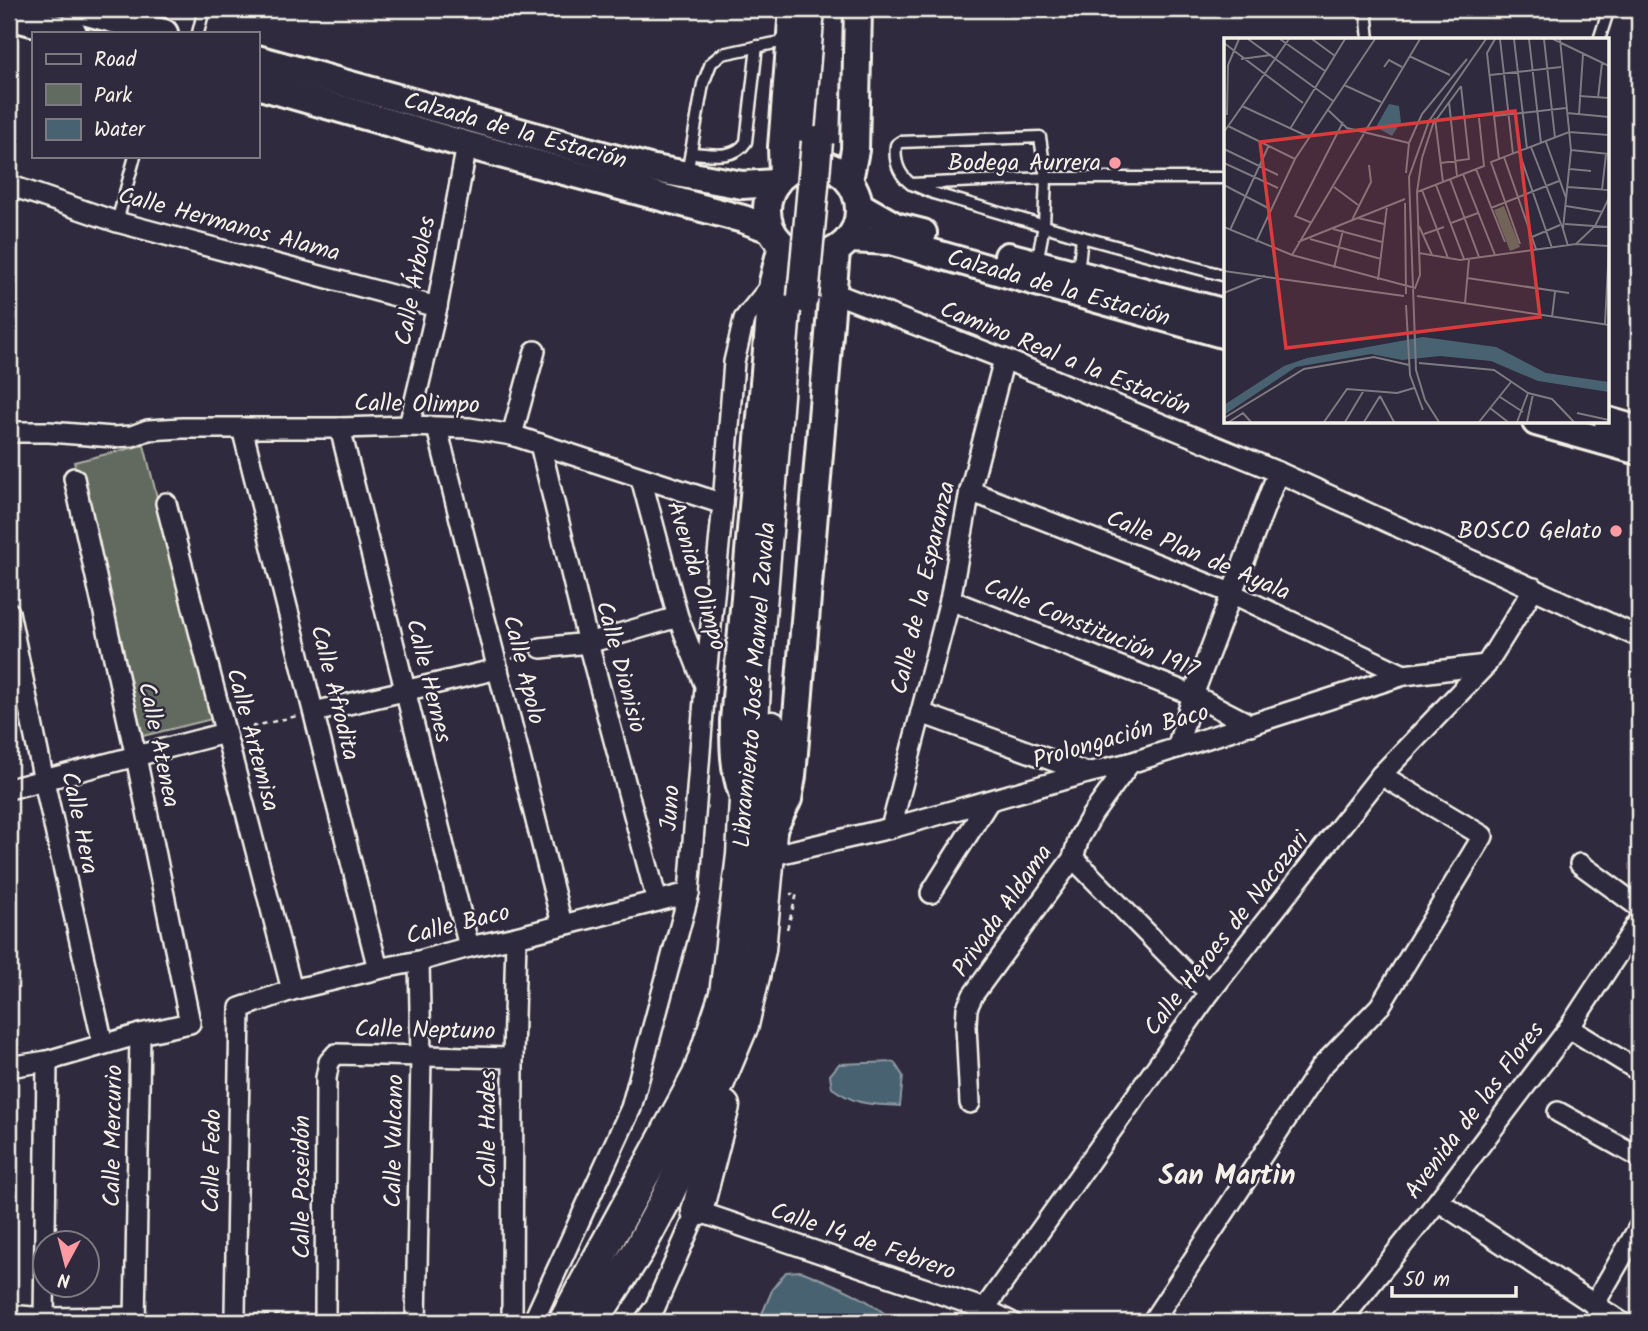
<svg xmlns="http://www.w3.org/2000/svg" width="1648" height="1331" viewBox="0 0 1648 1331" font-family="Kalam,sans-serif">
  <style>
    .green { fill: #626b5f; stroke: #abaea4; stroke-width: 2 }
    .water { fill: #496272; stroke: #8d9ba1; stroke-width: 2 }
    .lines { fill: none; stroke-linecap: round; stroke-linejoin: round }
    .lane-casing { stroke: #f4f1e8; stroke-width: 15 }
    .street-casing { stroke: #f4f1e8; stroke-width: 24 }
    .secondary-casing { stroke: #f4f1e8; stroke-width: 32 }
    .primary-casing { stroke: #f4f1e8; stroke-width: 35 }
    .path { stroke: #f4f1e8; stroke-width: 2.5; stroke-dasharray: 5 5; stroke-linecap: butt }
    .lane { stroke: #2f2a3d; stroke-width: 10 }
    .street { stroke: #2f2a3d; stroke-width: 19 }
    .secondary { stroke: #2f2a3d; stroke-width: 26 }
    .primary { stroke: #2f2a3d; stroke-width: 30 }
    .primary-bridge-casing { stroke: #f4f1e8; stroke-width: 35; stroke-linecap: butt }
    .primary-bridge { stroke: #2f2a3d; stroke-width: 30 }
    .poi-dot { fill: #ff9aa2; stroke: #2f2a3d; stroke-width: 2.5 }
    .labels { text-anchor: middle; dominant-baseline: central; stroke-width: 5; stroke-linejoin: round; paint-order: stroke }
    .street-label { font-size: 24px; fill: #f4f1e8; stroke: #2f2a3d }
    .poi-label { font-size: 24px; fill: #f4f1e8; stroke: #2f2a3d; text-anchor: end }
    .quarter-label { font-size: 28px; font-weight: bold; fill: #f4f1e8; stroke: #2f2a3d }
    .inset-road { fill: none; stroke: #7e7a81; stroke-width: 2 }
    .view { fill: #d93c3b; fill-opacity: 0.15; stroke: #d93c3b; stroke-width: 3.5 }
    .inset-edge { fill: none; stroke: #f4f1e8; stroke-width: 3.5 }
  </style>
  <rect width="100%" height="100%" fill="#2f2a3d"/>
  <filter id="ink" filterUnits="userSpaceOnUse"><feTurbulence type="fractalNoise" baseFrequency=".0143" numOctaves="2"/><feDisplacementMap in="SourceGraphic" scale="14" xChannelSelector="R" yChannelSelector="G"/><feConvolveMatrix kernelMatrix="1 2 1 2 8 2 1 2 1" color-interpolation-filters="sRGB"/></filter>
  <g filter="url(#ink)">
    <polygon class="green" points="144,445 212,719 143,736 74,462"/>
    <g class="water">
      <path d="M894,1062L903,1076L900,1106C869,1104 858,1106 832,1088L830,1075L839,1064Z"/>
      <path d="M801,1271C833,1284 869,1297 894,1322H750L762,1314L773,1288L786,1272Z"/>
    </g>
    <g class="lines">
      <g class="lane-casing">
        <g id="lane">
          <polyline points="1366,9 1369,40"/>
          <polyline points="198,33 204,9"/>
          <polyline points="1599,40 1607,15 1613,9"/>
          <path d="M1040,137L1046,178L911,184C898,174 894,161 896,145L900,142Z"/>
          <path d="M691,153C711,154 734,160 746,142L757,46"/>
          <polyline points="687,174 703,84 711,63 722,54 790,40"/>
          <polyline points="914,185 933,193 1082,237 1226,276"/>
          <polyline points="117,222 135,156"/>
          <polyline points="1037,263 1044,225 1046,178 1226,178"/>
          <polyline points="1078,273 1082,237"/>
        </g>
      </g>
      <g class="street-casing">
        <g id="street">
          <polyline points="9,185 117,222 437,307"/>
          <polyline points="821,291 834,293 1004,359 1278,472 1639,637"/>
          <polyline points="409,426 437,307 467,145"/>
          <polyline points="242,428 378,969"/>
          <polyline points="340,428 469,947"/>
          <polyline points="437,428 562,924"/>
          <polyline points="9,432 49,432 113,437 132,436 148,430 182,428 340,428 409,426 469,428 512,435 723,504"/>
          <polyline points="512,435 535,351"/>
          <polyline points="540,444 588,643 657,901"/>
          <polyline points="641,478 678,617 703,681"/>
          <polyline points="970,491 1231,593 1404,675"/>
          <polyline points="166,503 292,990"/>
          <polyline points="950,600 1193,695 1251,725"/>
          <polyline points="9,612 44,781 103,1044"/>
          <polyline points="541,648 588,643 678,617"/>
          <polyline points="314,712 498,669"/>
          <polyline points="921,713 1087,773"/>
          <polyline points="1177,748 1193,695 1278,472"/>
          <polyline points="9,789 225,733"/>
          <polyline points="891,828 950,600 970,491 1004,359"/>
          <polyline points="769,856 891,828 1087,773 1130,763 1404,675 1486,665"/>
          <polyline points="1073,858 1185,972 1210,992"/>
          <polyline points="1580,864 1639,907"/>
          <polyline points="931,893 989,801"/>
          <polyline points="1569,1028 1639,1071"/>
          <polyline points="9,1067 47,1061 140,1034 190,1023 136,757 74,478"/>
          <polyline points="970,1103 966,1026 967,1008 973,995 1073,858 1079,838 1092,815 1130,763"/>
          <polyline points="1558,1112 1639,1157"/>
          <polyline points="1438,1201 1621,1322"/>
          <polyline points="1594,1305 1639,1227"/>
          <polyline points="9,1315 44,1318 136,1317"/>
          <polyline points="235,1315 240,1008 292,990 378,969 419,961 469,947 516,937 689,893"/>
          <polyline points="44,1322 47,1061"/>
          <polyline points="135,1322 140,1034"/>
          <polyline points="325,1322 326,1078 329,1062 336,1054 513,1058"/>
          <polyline points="416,1322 421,1057 419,961"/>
          <polyline points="512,1322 513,1058 516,937"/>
          <polyline points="533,1322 631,1108 689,893 705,687 723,504 734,362 744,319 774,282"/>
          <polyline points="644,1322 655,1307 697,1211 985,1309 1011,1322"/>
          <polyline points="975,1322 1210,992 1381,775 1486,665 1534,588"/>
          <polyline points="1152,1322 1320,1068 1380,1006 1483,836 1381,775"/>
          <polyline points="1340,1322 1438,1201 1569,1028 1639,921"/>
        </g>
      </g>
      <g class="secondary-casing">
        <g id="secondary">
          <polyline points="76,9 164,33"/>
          <polyline points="9,16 73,33"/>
          <path id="s1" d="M257,59L649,168L742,185L776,183"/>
          <polyline points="257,85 467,145 743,219 770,229"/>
          <circle cx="813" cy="210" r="46"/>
          <polyline points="783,175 782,147 793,9"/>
          <polyline points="849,180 855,150 858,9"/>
          <polyline points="860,206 895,226 923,233"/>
          <path id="s2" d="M850,239L890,241L1226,335"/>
          <polyline points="1008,256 1226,313"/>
          <polyline points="1608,421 1639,430"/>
          <polyline points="1536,422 1639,451"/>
          <path d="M742,792C734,769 734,746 734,721L773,282L782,245"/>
          <polyline points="771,833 788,799 792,776 836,251"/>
        </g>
      </g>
      <g class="primary-casing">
        <g id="primary">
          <polyline points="798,142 809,9"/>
          <polyline points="697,1211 724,1106"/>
          <path id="s3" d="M564,1322L698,1075L725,994L742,855L745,800L752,742L756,668L786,297"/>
          <polyline points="592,1322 638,1251 667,1197 707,1111 743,1025 760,950 771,833 770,800 772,727"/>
        </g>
      </g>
      <g class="path">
        <polyline points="512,659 524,652"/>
        <polyline points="242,729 297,716"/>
        <polyline points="787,929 797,894 790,894"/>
        <polyline points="254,1315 307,1315"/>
        <polyline points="342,1315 398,1316"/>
        <polyline points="433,1316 496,1315"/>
        <polyline points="153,1317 216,1315"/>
      </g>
      <use href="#lane" class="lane"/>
      <use href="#street" class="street"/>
      <use href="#secondary" class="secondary"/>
      <use href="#primary" class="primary"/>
      <g class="primary-bridge-casing">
        <polyline id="primary-bridge" points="803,297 817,142"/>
      </g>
      <use href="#primary-bridge" class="primary-bridge"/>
    </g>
  </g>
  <g class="poi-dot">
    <circle cx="1115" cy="163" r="7"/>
    <circle cx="1616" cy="531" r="7"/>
  </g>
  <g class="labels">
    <g class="street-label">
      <text stroke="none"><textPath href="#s1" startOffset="268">Calzada de la Estación</textPath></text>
      <text transform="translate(229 225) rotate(15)">Calle Hermanos Alama</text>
      <text transform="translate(416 281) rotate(-79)">Calle Árboles</text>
      <text stroke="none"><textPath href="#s2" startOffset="215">Calzada de la Estación</textPath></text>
      <text transform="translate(1065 359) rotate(22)">Camino Real a la Estación</text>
      <text transform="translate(417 405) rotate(1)">Calle Olimpo</text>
      <text transform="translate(1198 556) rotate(23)">Calle Plan de Ayala</text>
      <text transform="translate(696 576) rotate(73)">Avenida Olimpo</text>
      <text transform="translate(924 588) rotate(-77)">Calle de la Esparanza</text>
      <text transform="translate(1091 629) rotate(22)">Calle Constitución 1917</text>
      <text transform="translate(620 667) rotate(75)">Calle Dionisio</text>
      <text transform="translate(523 670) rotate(76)">Calle Apolo</text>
      <text transform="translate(428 681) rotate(76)">Calle Hernes</text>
      <text stroke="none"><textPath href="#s3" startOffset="677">Libramiento José Manuel Zavala</textPath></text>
      <text transform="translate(334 693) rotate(76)">Calle Afrodita</text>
      <text transform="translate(1121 737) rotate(-16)">Prolongación Baco</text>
      <text transform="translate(252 740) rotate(75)">Calle Artemisa</text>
      <text transform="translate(158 745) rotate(78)">Calle Atenea</text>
      <text transform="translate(671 808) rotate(-86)">Juno</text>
      <text transform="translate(79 823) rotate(78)">Calle Hera</text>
      <text transform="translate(1003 911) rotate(-55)">Privada Aldama</text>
      <text transform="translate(458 925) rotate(-14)">Calle Baco</text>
      <text transform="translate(1227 934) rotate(-52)">Calle Heroes de Nacozari</text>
      <text transform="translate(425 1031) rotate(1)">Calle Neptuno</text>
      <text transform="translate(1475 1111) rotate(-53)">Avenida de las Flores</text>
      <text transform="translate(488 1129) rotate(-90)">Calle Hades</text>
      <text transform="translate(114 1136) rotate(-89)">Calle Mercurio</text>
      <text transform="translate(395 1141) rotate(-89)">Calle Vulcano</text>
      <text transform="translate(213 1161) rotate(-89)">Calle Fedo</text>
      <text transform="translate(302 1187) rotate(-90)">Calle Poseidón</text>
      <text transform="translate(863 1242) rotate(19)">Calle 14 de Febrero</text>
    </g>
    <g class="poi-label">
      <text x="1101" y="163">Bodega Aurrera</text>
      <text x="1602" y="531">BOSCO Gelato</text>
    </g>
    <g class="quarter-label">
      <text x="1227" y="1176">San Martin</text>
    </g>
  </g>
  <g transform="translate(1224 38)">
    <rect width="385" height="385" fill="#2f2a3d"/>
    <path d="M280,168L296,209L286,213L270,172Z" fill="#626b5f"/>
    <path d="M165,66L175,68L177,84L168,98L152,89ZM199,299L272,309L322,335L385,344V354L314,343L267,323L216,318L178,322L147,316L72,329L0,377V367L60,328L83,320Z" fill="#496272"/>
    <path class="inset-road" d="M24,1L109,63M56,1L101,33M88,1L111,18M271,1L263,15L275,122M276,1L289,116M290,1L303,111M305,1L317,105M320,1L331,100M329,1L385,28M336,1L347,112L339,191L344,208M0,5L79,65M185,18L226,37M17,21L47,17M160,29L165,22L178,29M266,37L337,29M120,47L157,64M355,58L385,60M374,60L378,25M225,64L233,138M18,68L85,99M103,71L123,90L185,105L198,76L243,21M343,75L385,79M355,76L359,16M3,77L4,27L15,1M270,78L342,70M211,81L219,144M212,82L237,48M4,88L71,121M66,91L121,1M0,94L65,1M322,104L342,160M307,109L339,191M0,111L54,137M347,112L385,116M295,114L328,210M280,119L312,211M0,125L54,150M217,125L245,121L237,48M252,131L281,204M346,131L367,133M182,135L185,105M239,136L271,217M226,141L255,219M0,147L44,170M212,147L240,221M110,149L134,167M344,149L385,152M198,152L224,220M378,152L382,116M193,154L260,128L255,80M181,165L182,256M342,168L379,174M267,170L335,143M134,180L160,186M128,182L147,144L145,127M88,185L71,178L119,84M227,185L254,175M341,186L385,189M195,188L208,217M0,189L68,217L191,250L196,237L193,154L198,120L211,80M109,191L158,204M6,192L45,107M200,196L220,189M308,199L336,187M86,201L157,221M32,204L71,121L151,1M74,204L181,161M296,206L267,124L345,94L385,97M352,206L371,188L385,160M195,215L236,222L352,206L385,208M68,217L196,1M110,230L119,192M0,233L180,258M243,240L345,255M154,242L163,168M0,255L41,238M193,258L385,287M241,265L245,221M182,267L186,337L199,372M328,279L331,254M381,286L385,209M195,325L270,332L304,355L328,361L350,384M156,358L170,384M276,359L299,374M266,370L284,384M353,375L385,382M0,380L80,331L150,319L185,327M5,384L19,375L27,384M100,384L123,351L173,355L190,350M121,384L140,352M140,384L156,358M215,384L201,362L192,332L185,139L205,83L262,1M255,384L287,344M293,384L304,355M303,384L309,356"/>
    <path class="view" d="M291,73L316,279L62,310L36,104Z"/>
    <rect width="385" height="385" class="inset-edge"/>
  </g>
  <rect width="1648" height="1331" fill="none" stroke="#2f2a3d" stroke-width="35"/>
  <rect x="18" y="18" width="1613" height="1296" fill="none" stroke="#f4f1e8" stroke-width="2.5" filter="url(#ink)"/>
  <rect x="32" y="32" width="228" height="126" fill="#2f2a3d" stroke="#7e7a81" stroke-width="2"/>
  <rect x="46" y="54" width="35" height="10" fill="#2f2a3d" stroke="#7e7a81" stroke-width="2"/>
  <text x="94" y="66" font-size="21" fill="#f4f1e8">Road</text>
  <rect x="46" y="84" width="35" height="21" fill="#626b5f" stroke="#7e7a81" stroke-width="2"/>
  <text x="94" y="102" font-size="21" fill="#f4f1e8">Park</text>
  <rect x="46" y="119" width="35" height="21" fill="#496272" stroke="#7e7a81" stroke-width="2"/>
  <text x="94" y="136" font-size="21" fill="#f4f1e8">Water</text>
  <g transform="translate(66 1264) rotate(187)"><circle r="33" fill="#2f2a3d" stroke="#7e7a81" stroke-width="2"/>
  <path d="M0-5L12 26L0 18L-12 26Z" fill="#ff9aa2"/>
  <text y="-10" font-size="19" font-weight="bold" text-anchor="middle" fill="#f4f1e8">N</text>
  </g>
  <path d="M1392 1286v10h124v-10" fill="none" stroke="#f4f1e8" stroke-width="3.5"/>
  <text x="1403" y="1286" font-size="21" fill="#f4f1e8" stroke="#2f2a3d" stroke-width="5" paint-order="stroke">50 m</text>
</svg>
